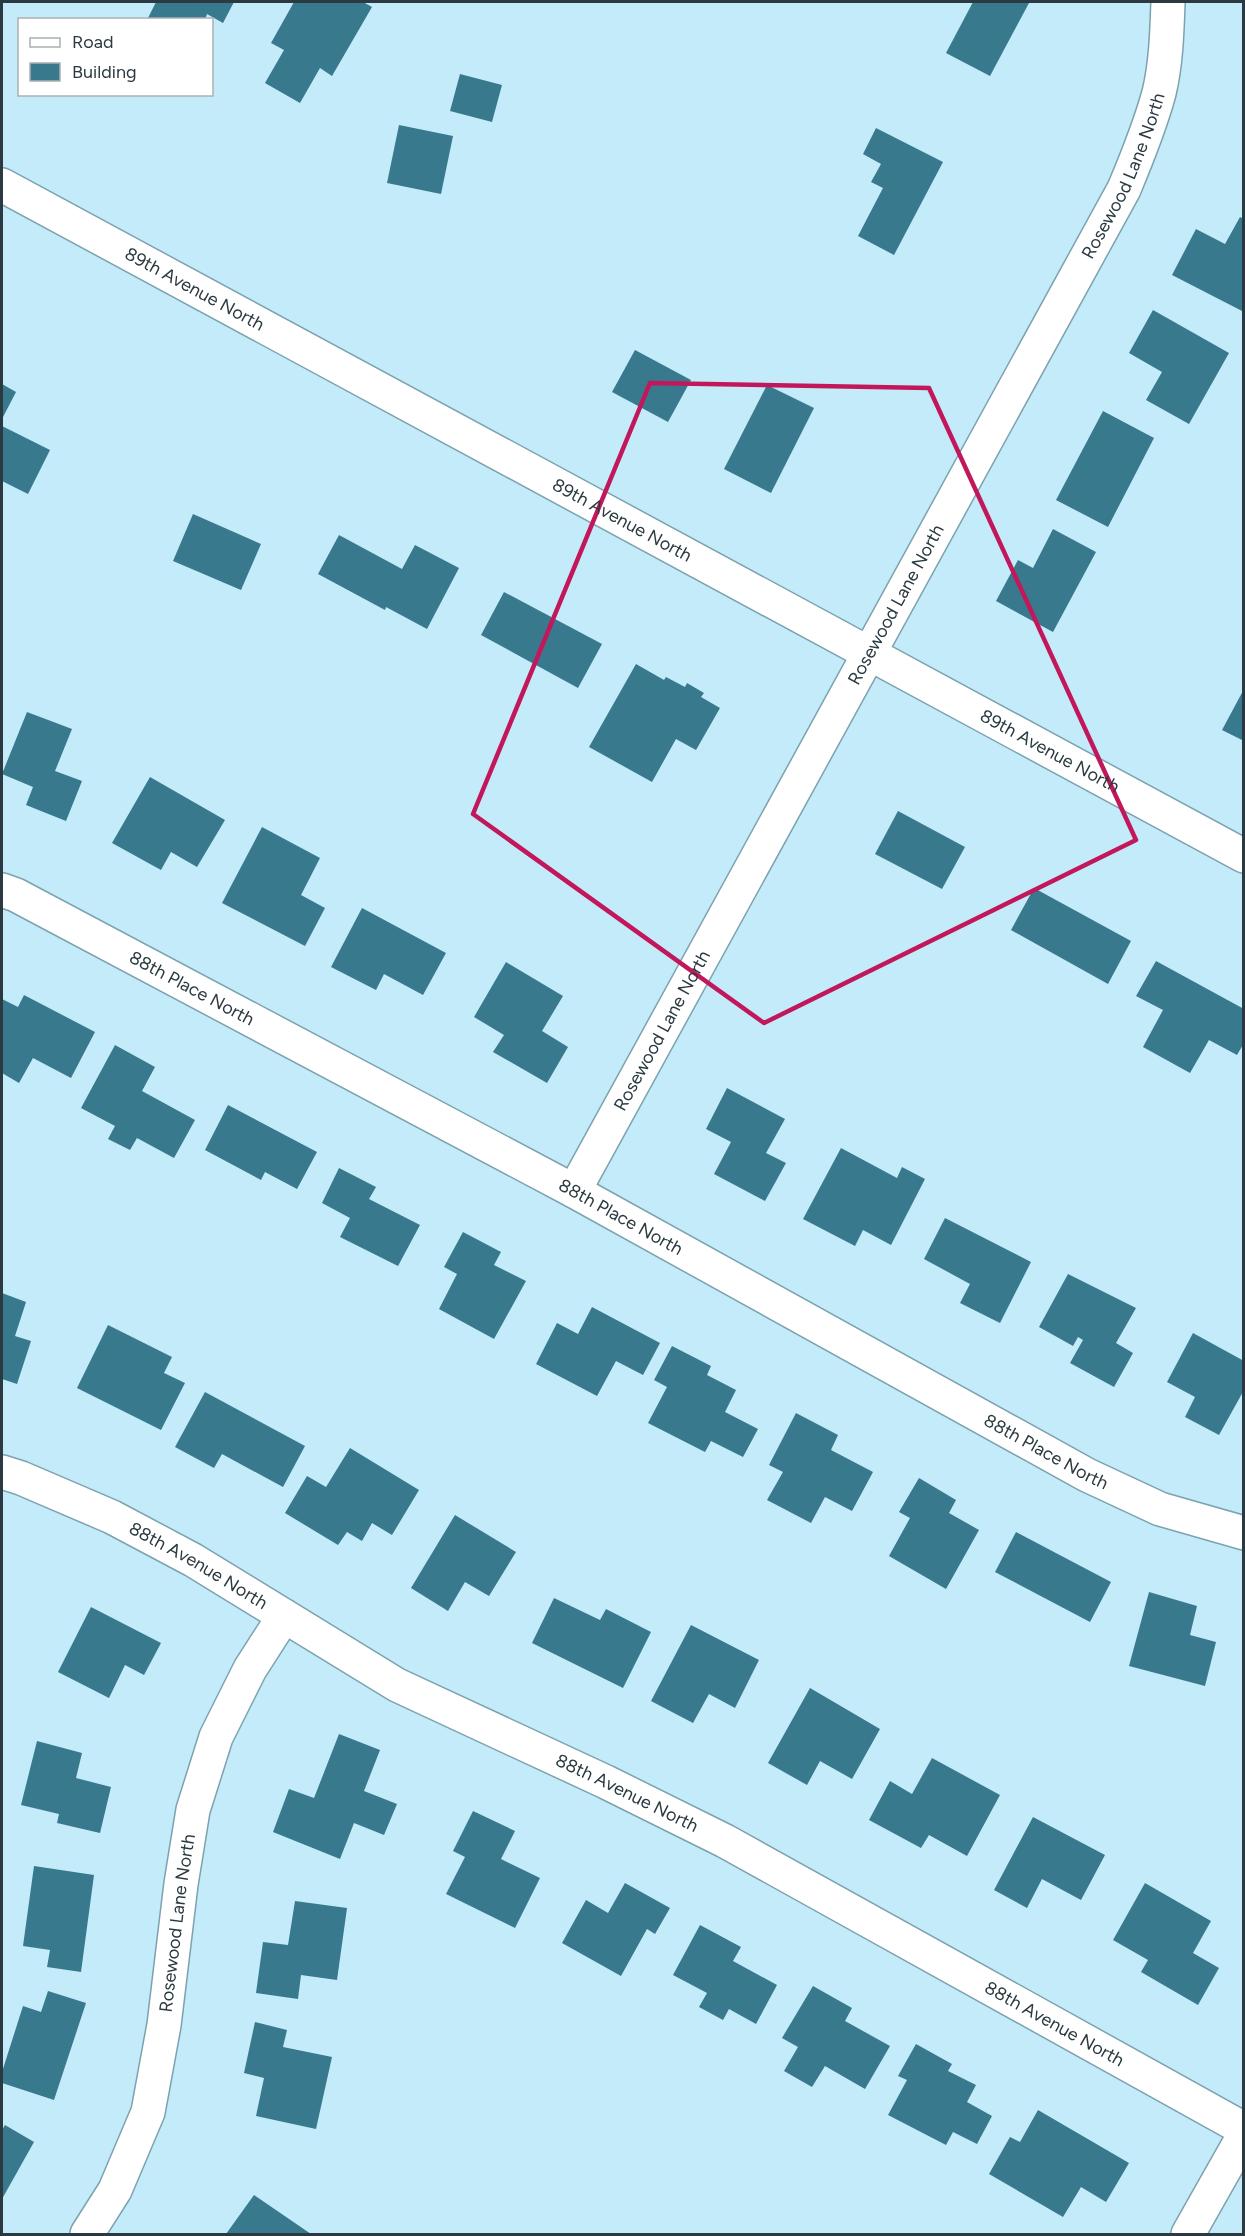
<svg xmlns="http://www.w3.org/2000/svg" width="1245" height="2236" viewBox="0 0 1245 2236" font-family="Figtree,sans-serif">
  <style>
    .building { fill: #38798d }
    .lines { fill: none; stroke-linecap: round; stroke-linejoin: round }
    .minor-casing { stroke: #7ca2af; stroke-width: 36 }
    .tertiary-casing { stroke: #7ca2af; stroke-width: 36 }
    .minor { stroke: #fff; stroke-width: 33 }
    .tertiary { stroke: #fff; stroke-width: 33 }
    .marked { fill: none; stroke: #c2185b; stroke-width: 4.5; stroke-linejoin: round }
    .labels { text-anchor: middle; dominant-baseline: central; stroke-width: 6; stroke-linejoin: round; paint-order: stroke }
    .street-label { font-size: 18px; fill: #2b3a40; stroke: #fff }
  </style>
  <rect width="100%" height="100%" fill="#c4ebf9"/>
  <g class="building">
    <polygon points="156,2 234,2 223,23 207,14 205,20 147,20"/>
    <polygon points="294,2 363,2 372,7 332,76 320,68 300,103 265,83 284,50 271,43"/>
    <polygon points="973,2 1029,3 990,76 946,53"/>
    <polygon points="460,74 502,85 492,122 450,111"/>
    <polygon points="399,125 453,136 441,194 387,183"/>
    <polygon points="876,128 943,162 894,255 858,236 883,188 871,182 881,164 863,154"/>
    <polygon points="1240,217 1244,219 1244,312 1172,275 1196,229 1225,244"/>
    <polygon points="1153,310 1229,353 1189,424 1146,400 1162,372 1129,353"/>
    <polygon points="635,350 691,380 668,422 612,392"/>
    <polygon points="2,384 16,392 2,419"/>
    <polygon points="767,385 814,408 771,493 724,469"/>
    <polygon points="1103,411 1154,438 1108,527 1056,500"/>
    <polygon points="2,426 50,450 28,494 2,481"/>
    <polygon points="193,514 261,544 241,590 173,561"/>
    <polygon points="1053,529 1096,552 1053,632 996,601 1018,560 1033,568"/>
    <polygon points="339,535 402,569 415,545 459,568 427,629 386,607 385,610 318,574"/>
    <polygon points="504,592 602,644 578,688 481,635"/>
    <polygon points="636,664 664,680 666,677 685,687 687,683 704,693 701,697 720,708 696,750 676,739 652,782 589,747"/>
    <polygon points="1244,689 1244,741 1222,730"/>
    <polygon points="27,712 72,729 55,771 82,781 66,821 26,805 33,787 2,774"/>
    <polygon points="150,777 225,820 197,867 171,852 161,870 112,843"/>
    <polygon points="898,811 965,847 942,889 875,854"/>
    <polygon points="262,827 320,858 301,895 325,908 305,946 222,903"/>
    <polygon points="1034,888 1131,941 1108,984 1011,930"/>
    <polygon points="362,908 446,953 423,995 384,974 376,990 331,967"/>
    <polygon points="1156,961 1244,1009 1244,1043 1237,1055 1209,1040 1190,1073 1143,1047 1163,1010 1136,996"/>
    <polygon points="506,962 563,996 542,1031 568,1047 547,1083 493,1052 504,1035 474,1017"/>
    <polygon points="24,995 95,1032 71,1078 33,1058 19,1083 2,1073 2,999 18,1007"/>
    <polygon points="115,1045 155,1067 142,1091 195,1120 174,1158 137,1138 130,1150 108,1139 115,1126 81,1108"/>
    <polygon points="727,1088 785,1119 766,1153 786,1163 765,1201 714,1174 731,1142 706,1129"/>
    <polygon points="228,1105 317,1152 297,1189 265,1172 261,1180 205,1150"/>
    <polygon points="841,1148 897,1178 902,1167 925,1179 891,1245 863,1230 855,1246 803,1219"/>
    <polygon points="339,1168 376,1187 369,1199 420,1225 398,1266 340,1237 350,1218 322,1203"/>
    <polygon points="945,1218 1031,1262 1000,1323 960,1303 970,1284 924,1259"/>
    <polygon points="463,1232 501,1252 494,1265 526,1281 494,1339 439,1309 457,1274 444,1267"/>
    <polygon points="1068,1274 1136,1308 1116,1343 1133,1353 1114,1387 1070,1363 1083,1340 1078,1337 1073,1346 1039,1327"/>
    <polygon points="2,1293 26,1302 15,1336 31,1341 17,1384 2,1379"/>
    <polygon points="592,1307 660,1343 643,1375 616,1361 597,1396 536,1364 557,1323 578,1334"/>
    <polygon points="108,1325 172,1357 164,1373 185,1383 161,1430 77,1388"/>
    <polygon points="1193,1333 1244,1361 1244,1390 1219,1435 1185,1417 1195,1397 1167,1382"/>
    <polygon points="672,1346 711,1366 707,1375 736,1390 725,1412 758,1429 743,1457 711,1441 705,1452 648,1423 667,1387 654,1380"/>
    <polygon points="205,1392 305,1446 283,1487 222,1454 214,1468 175,1447"/>
    <polygon points="796,1413 838,1435 831,1450 873,1472 852,1511 825,1497 811,1523 767,1500 783,1472 769,1465"/>
    <polygon points="350,1448 419,1490 392,1535 372,1523 362,1541 347,1532 338,1545 285,1513 307,1476 326,1487"/>
    <polygon points="919,1478 956,1500 949,1513 979,1530 946,1589 889,1556 910,1518 899,1512"/>
    <polygon points="455,1515 516,1552 489,1596 465,1582 448,1611 411,1588"/>
    <polygon points="1016,1532 1111,1582 1090,1622 995,1572"/>
    <polygon points="1149,1592 1197,1606 1190,1635 1216,1642 1205,1686 1129,1666"/>
    <polygon points="554,1598 600,1620 606,1609 651,1632 623,1688 532,1643"/>
    <polygon points="91,1607 161,1643 144,1675 125,1665 109,1698 58,1672"/>
    <polygon points="691,1625 759,1660 735,1708 709,1694 693,1723 651,1701"/>
    <polygon points="810,1688 880,1729 852,1779 820,1761 807,1785 768,1763"/>
    <polygon points="339,1734 380,1750 364,1791 397,1804 384,1835 354,1823 340,1859 273,1832 289,1789 314,1798"/>
    <polygon points="37,1741 82,1753 76,1778 111,1787 100,1833 57,1823 59,1814 21,1805"/>
    <polygon points="932,1758 1000,1795 967,1856 929,1835 921,1848 869,1820 890,1781 912,1794"/>
    <polygon points="473,1811 515,1831 501,1859 540,1878 515,1928 446,1894 465,1857 453,1851"/>
    <polygon points="1033,1817 1105,1855 1081,1900 1042,1879 1027,1908 994,1890"/>
    <polygon points="34,1866 94,1875 81,1972 47,1967 50,1950 23,1946"/>
    <polygon points="625,1883 670,1908 655,1934 647,1929 621,1976 562,1943 586,1900 608,1913"/>
    <polygon points="1145,1883 1211,1921 1193,1953 1219,1968 1198,2005 1141,1972 1148,1960 1113,1940"/>
    <polygon points="295,1901 347,1908 337,1980 301,1975 298,1999 256,1993 263,1942 288,1945"/>
    <polygon points="700,1925 741,1947 733,1961 777,1985 756,2024 729,2009 723,2020 699,2007 707,1993 673,1975"/>
    <polygon points="813,1986 852,2008 845,2021 890,2046 865,2089 825,2066 812,2087 784,2071 798,2047 782,2038"/>
    <polygon points="48,1991 86,2003 54,2100 2,2083 2,2072 23,2006 41,2012"/>
    <polygon points="255,2022 287,2030 283,2047 332,2057 316,2129 256,2116 264,2078 244,2073"/>
    <polygon points="916,2044 952,2064 948,2071 976,2085 967,2102 992,2116 977,2144 953,2132 946,2145 888,2115 907,2080 898,2076"/>
    <polygon points="1038,2110 1129,2163 1106,2202 1081,2187 1063,2217 989,2174 1010,2137 1020,2142"/>
    <polygon points="5,2125 34,2142 2,2199 2,2130"/>
    <polygon points="254,2195 311,2234 226,2234"/>
  </g>
  <g class="lines">
    <g class="minor-casing">
      <g id="minor">
        <path id="s1" d="M2,890L16,895L574,1191L1087,1475L1160,1509L1244,1533"/>
        <path id="s2" d="M574,1191L1124,189C1137,158 1150,126 1159,93C1166,64 1167,32 1168,2"/>
        <path id="s3" d="M2,1472L21,1478L112,1517L193,1560L397,1685L606,1782L725,1841L1244,2129"/>
        <path id="s4" d="M87,2234L115,2190L148,2112L164,2025L181,1884L193,1810L216,1737L250,1669L284,1616"/>
      </g>
    </g>
    <g class="tertiary-casing">
      <g id="tertiary">
        <path id="s5" d="M2,185L1244,856"/>
        <polyline points="1188,2234 1244,2135"/>
      </g>
    </g>
    <use href="#minor" class="minor"/>
    <use href="#tertiary" class="tertiary"/>
  </g>
  <path class="marked" d="M650,383L929,388L1136,840L764,1023L473,814Z"/>
  <g class="labels">
    <g class="street-label">
      <text stroke="none"><textPath href="#s2" startOffset="1155">Rosewood Lane North</textPath></text>
      <text stroke="none"><textPath href="#s5" startOffset="219">89th Avenue North</textPath></text>
      <text stroke="none"><textPath href="#s5" startOffset="705">89th Avenue North</textPath></text>
      <text stroke="none"><textPath href="#s2" startOffset="669">Rosewood Lane North</textPath></text>
      <text stroke="none"><textPath href="#s5" startOffset="1191">89th Avenue North</textPath></text>
      <text stroke="none"><textPath href="#s1" startOffset="214">88th Place North</textPath></text>
      <text stroke="none"><textPath href="#s2" startOffset="183">Rosewood Lane North</textPath></text>
      <text stroke="none"><textPath href="#s1" startOffset="700">88th Place North</textPath></text>
      <text stroke="none"><textPath href="#s1" startOffset="1186">88th Place North</textPath></text>
      <text stroke="none"><textPath href="#s3" startOffset="218">88th Avenue North</textPath></text>
      <text stroke="none"><textPath href="#s3" startOffset="704">88th Avenue North</textPath></text>
      <text stroke="none"><textPath href="#s4" startOffset="328">Rosewood Lane North</textPath></text>
      <text stroke="none"><textPath href="#s3" startOffset="1190">88th Avenue North</textPath></text>
    </g>
  </g>
  <rect width="1245" height="2236" fill="none" stroke="#2b3a40" stroke-width="6"/>
  <rect x="18" y="18" width="195" height="78" fill="#ffffff" stroke="#aab0b3" stroke-width="1.5"/>
  <rect x="30" y="38" width="30" height="9" fill="#ffffff" stroke="#aab0b3" stroke-width="1.5"/>
  <text x="72" y="48" font-size="18" fill="#2b3a40">Road</text>
  <rect x="30" y="63" width="30" height="18" fill="#38798d" stroke="#aab0b3" stroke-width="1.5"/>
  <text x="72" y="78" font-size="18" fill="#2b3a40">Building</text>
</svg>
